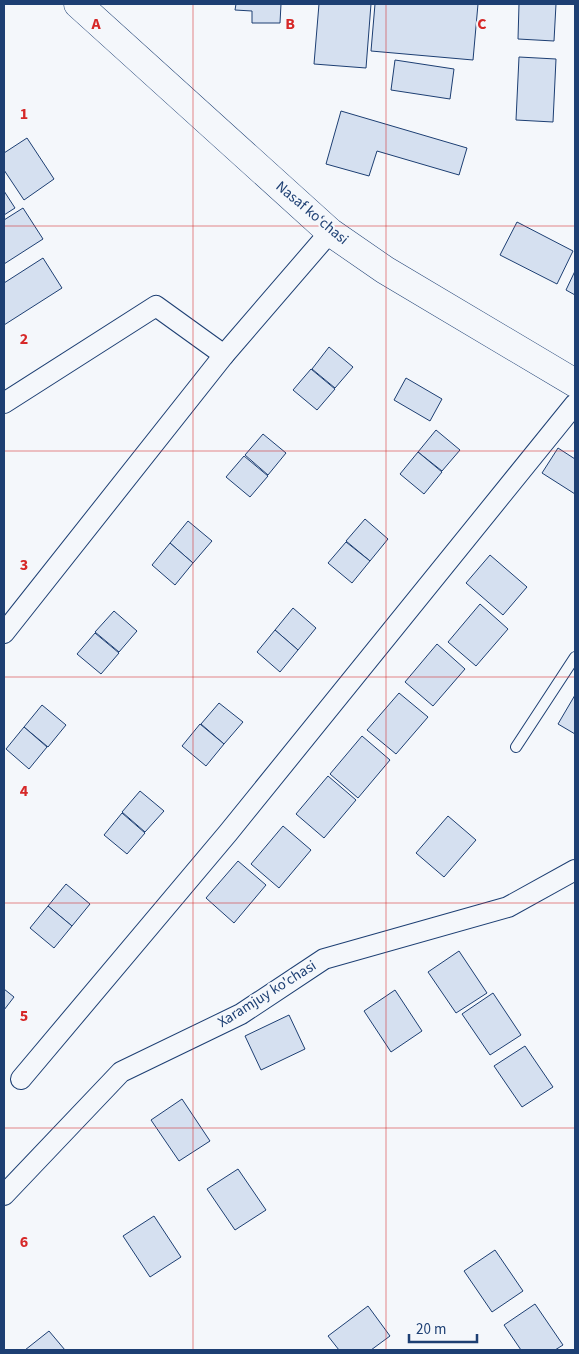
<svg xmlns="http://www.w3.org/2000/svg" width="579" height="1354" viewBox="0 0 579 1354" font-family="'Source Sans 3',sans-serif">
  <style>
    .building { fill: #d5e0f0; stroke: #1d3f73 }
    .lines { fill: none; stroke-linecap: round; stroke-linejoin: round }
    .lane-casing { stroke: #1d3f73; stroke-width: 12 }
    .street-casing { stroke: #1d3f73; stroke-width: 22 }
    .secondary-casing { stroke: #1d3f73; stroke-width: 29 }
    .lane { stroke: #f4f7fb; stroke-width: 10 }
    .street { stroke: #f4f7fb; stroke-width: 20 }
    .secondary { stroke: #f4f7fb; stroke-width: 28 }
    .grid { fill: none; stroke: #d62828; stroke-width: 1; stroke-opacity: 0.55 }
    .labels { text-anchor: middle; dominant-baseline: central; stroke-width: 4; stroke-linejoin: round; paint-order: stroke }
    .street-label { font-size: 15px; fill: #1d3f73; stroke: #f4f7fb }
    .grid-label { font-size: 16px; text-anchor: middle; font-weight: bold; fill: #d62828; stroke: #f4f7fb; stroke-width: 4; stroke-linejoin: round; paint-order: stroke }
  </style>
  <rect width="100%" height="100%" fill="#f4f7fb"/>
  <g class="building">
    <polygon points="236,4 281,4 280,23 252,23 252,11 235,10"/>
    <polygon points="319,4 371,4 366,68 314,64"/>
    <polygon points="375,4 478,4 473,60 371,51"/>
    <polygon points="519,4 556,4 554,41 518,39"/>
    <polygon points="519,57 556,59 553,122 516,120"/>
    <polygon points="395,60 454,69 450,99 391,90"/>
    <polygon points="341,111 467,148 459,175 377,151 369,176 326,164"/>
    <polygon points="27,138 54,179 24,200 4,170 4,153"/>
    <polygon points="4,191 15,208 4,215"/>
    <polygon points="23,208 43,239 4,264 4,220"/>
    <polygon points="517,222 573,251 557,284 500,255"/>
    <polygon points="43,258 62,288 4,325 4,283"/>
    <polygon points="575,271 575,295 566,290"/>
    <polygon points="329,347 353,367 335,388 312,369"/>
    <polygon points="311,369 335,389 317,410 293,390"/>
    <polygon points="406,378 442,399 430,421 394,400"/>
    <polygon points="436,430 460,450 442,471 418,452"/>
    <polygon points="263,434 286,453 268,475 245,455"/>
    <polygon points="558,448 575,459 575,494 542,473"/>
    <polygon points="418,452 442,472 424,494 400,474"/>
    <polygon points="244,456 268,476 250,497 226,477"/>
    <polygon points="365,519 388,539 370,561 346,541"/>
    <polygon points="188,521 212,541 193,563 170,543"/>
    <polygon points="346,542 370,561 352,583 328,563"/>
    <polygon points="170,543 193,563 175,585 152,565"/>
    <polygon points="490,555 527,587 503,615 466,583"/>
    <polygon points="480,604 508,629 476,666 448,642"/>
    <polygon points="293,608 316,628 298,650 275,630"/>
    <polygon points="114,611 137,631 119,652 95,632"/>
    <polygon points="275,630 298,650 280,672 257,652"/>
    <polygon points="95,633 119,653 101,674 77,654"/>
    <polygon points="437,644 465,669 433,706 405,682"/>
    <polygon points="399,693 428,717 396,754 367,730"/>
    <polygon points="575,695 575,734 558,724"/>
    <polygon points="219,703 243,722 224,744 201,724"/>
    <polygon points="42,705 66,725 48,747 24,727"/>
    <polygon points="200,724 224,744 206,766 182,746"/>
    <polygon points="24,727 47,747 29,769 6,749"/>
    <polygon points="362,736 390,760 358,798 330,774"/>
    <polygon points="328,776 356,800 324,838 296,814"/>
    <polygon points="140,791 164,811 145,832 122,812"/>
    <polygon points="122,813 145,833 127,854 104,835"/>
    <polygon points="448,816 476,840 444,877 416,853"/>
    <polygon points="283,826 311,850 279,888 251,864"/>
    <polygon points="238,861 266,885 234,923 206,898"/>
    <polygon points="66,884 90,904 72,926 48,906"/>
    <polygon points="48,906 72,926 54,948 30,928"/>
    <polygon points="459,951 487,993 456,1013 428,972"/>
    <polygon points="4,989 14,997 4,1010"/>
    <polygon points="395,990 422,1031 391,1052 364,1011"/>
    <polygon points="493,993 521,1035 490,1055 462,1014"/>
    <polygon points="289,1015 305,1049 261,1070 245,1036"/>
    <polygon points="525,1046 553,1087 522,1107 494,1066"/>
    <polygon points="182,1099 210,1141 179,1161 151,1120"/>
    <polygon points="238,1169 266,1210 235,1230 207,1189"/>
    <polygon points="154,1216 181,1257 150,1277 123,1236"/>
    <polygon points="495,1250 523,1291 492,1312 464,1271"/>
    <polygon points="535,1304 563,1345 555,1350 521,1350 504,1325"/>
    <polygon points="368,1306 390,1336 371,1350 339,1350 328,1336"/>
    <polygon points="49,1331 65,1350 25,1350"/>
  </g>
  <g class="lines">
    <g class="lane-casing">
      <polyline id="lane" points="516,747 575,657"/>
    </g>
    <g class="street-casing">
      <g id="street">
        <polyline points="4,403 156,306 224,355"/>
        <polyline points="4,633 224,355 330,232"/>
        <polyline points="21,1079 228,833 575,404"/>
        <polyline points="4,1195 121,1072 241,1014 324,959 508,907 575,870"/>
      </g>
    </g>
    <g class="secondary-casing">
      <polyline id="secondary" points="78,4 330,232 385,270 575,383"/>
    </g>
    <use href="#lane" class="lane"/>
    <use href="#street" class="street"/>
    <use href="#secondary" class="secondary"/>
  </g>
  <path class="grid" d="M193,4V1350M386,4V1350M4,226H575M4,451H575M4,677H575M4,903H575M4,1128H575"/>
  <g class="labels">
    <g class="street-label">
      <text transform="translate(312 213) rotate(40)">Nasaf ko‘chasi</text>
      <text transform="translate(267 994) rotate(-32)">Xaramjuy ko'chasi</text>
    </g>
  </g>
  <g class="grid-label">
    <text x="96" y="29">A</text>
    <text x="290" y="29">B</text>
    <text x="482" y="29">C</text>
    <text x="24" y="119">1</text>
    <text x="24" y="344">2</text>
    <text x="24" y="570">3</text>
    <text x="24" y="796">4</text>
    <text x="24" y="1021">5</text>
    <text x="24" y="1247">6</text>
  </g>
  <rect width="579" height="1354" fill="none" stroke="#1d3f73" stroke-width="10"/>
  <path d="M409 1334v8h68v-8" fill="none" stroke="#1d3f73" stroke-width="2.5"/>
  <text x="416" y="1334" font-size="15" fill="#1d3f73" stroke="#f4f7fb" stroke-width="4" paint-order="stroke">20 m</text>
</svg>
